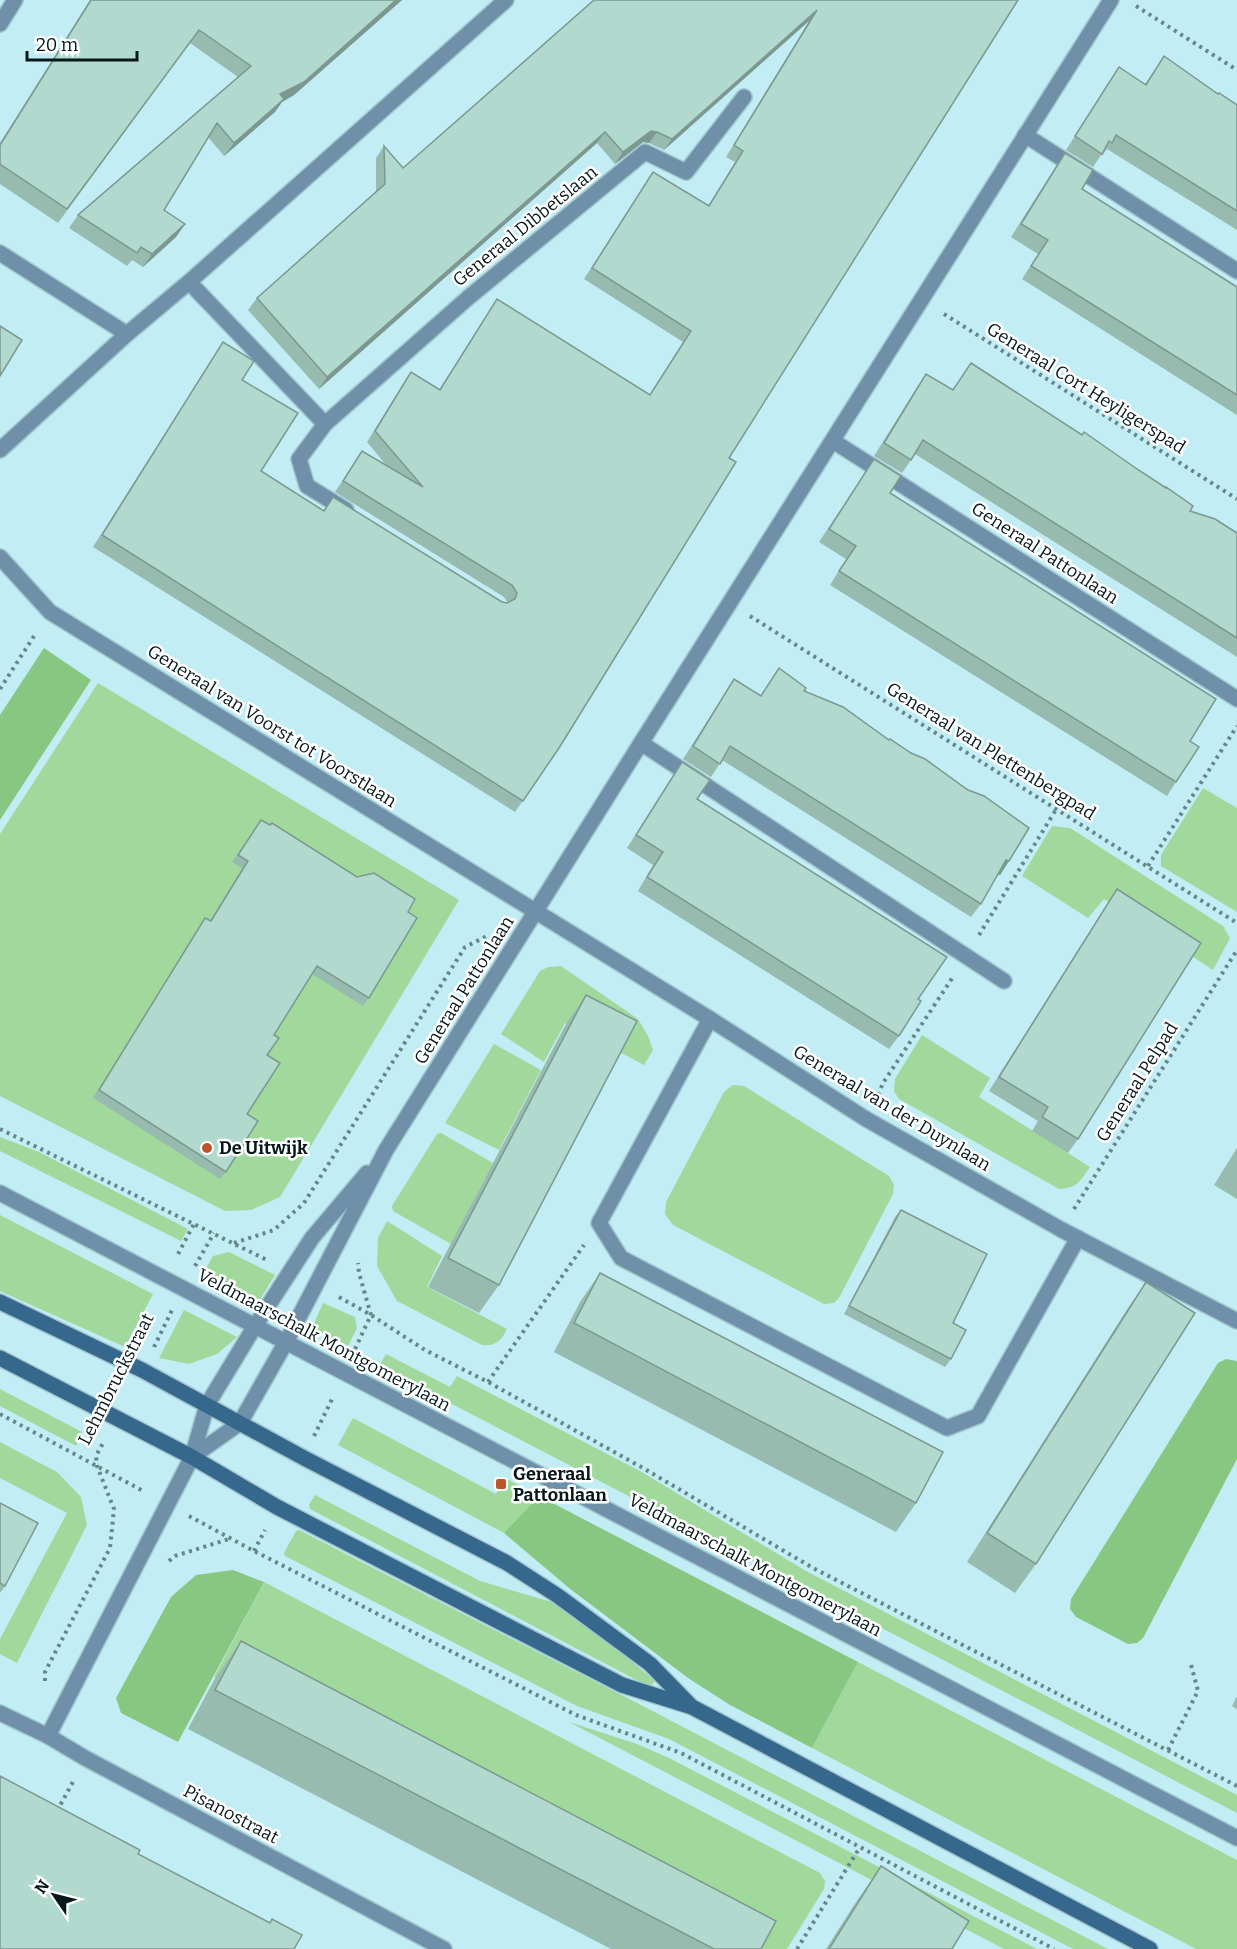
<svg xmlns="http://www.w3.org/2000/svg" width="1237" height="1949" viewBox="0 0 1237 1949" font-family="Bitter,serif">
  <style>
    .green { fill: #a0d99b }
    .forest { fill: #87c781 }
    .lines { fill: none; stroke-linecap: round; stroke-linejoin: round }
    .service-casing { stroke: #a0c7ce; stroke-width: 18 }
    .minor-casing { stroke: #a0c7ce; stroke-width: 18 }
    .tertiary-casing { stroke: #a0c7ce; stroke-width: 18 }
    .secondary-casing { stroke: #a0c7ce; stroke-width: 18 }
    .path { stroke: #67858a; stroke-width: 4; stroke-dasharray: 3 4.5; stroke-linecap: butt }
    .service { stroke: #7090aa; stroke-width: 15 }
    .minor { stroke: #7090aa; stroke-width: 15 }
    .tertiary { stroke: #7090aa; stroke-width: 15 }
    .secondary { stroke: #36678c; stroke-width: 15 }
    .wall { fill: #98bbb0 }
    .shaded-wall { fill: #7c9890 }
    .building { fill: #b1d9cd; stroke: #7c9890; stroke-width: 1.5 }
    .poi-dot { fill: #bc552b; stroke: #fff; stroke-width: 2 }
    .labels { text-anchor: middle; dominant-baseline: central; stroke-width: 5; stroke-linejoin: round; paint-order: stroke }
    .street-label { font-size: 18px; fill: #07181a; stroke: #fff }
    .poi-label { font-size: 18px; font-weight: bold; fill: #07181a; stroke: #fff; text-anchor: start }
  </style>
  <rect width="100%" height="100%" fill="#c2edf5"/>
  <g class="green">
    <polygon points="98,683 459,900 280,1197 251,1210 225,1211 0,1096 0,834"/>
    <polygon points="1203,788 1237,808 1237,912 1161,866 1161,855"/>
    <polygon points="1052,826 1070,828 1223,926 1230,938 1213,970 1104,899 1088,918 1022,876"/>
    <polygon points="561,966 638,1019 648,1036 653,1050 644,1065 565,1023 544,1062 501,1034 540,971 548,967"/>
    <path d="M922,1035L990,1078L979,1097L1090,1167C1080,1181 1078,1188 1059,1189L899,1099L894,1091L895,1079Z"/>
    <polygon points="494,1044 541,1070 499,1150 445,1123"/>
    <polygon points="733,1085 744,1086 889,1176 894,1185 893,1194 839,1298 834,1303 824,1304 673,1225 665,1214 666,1202 724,1092"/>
    <polygon points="441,1133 493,1163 451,1244 393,1211 392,1206 437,1134"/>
    <polygon points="0,1137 39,1152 188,1229 181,1241 0,1151"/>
    <polygon points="0,1215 153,1294 125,1347 0,1291"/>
    <path d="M387,1221L442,1256L427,1287L507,1329C501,1341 496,1346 482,1345L397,1301L377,1266L378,1238Z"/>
    <polygon points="229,1252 275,1275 259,1301 204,1272 213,1256"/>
    <polygon points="323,1303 355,1317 357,1328 348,1346 312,1328"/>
    <polygon points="184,1310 237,1337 217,1354 189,1364 159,1358"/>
    <polygon points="386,1354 450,1387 457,1376 640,1471 806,1571 1237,1795 1237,1813 381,1367 380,1364"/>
    <polygon points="0,1389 82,1432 76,1446 0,1406"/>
    <polygon points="353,1418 496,1494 505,1478 539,1496 504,1533 338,1445"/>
    <polygon points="0,1442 57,1472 81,1497 87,1525 17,1663 0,1654 0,1639 67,1513 0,1478"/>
    <polygon points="315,1495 480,1581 555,1603 595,1631 655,1681 650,1687 310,1509 309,1505"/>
    <polygon points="299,1530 641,1705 1108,1949 1073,1949 669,1739 577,1706 285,1556 284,1553 296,1531"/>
    <polygon points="264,1582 820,1873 825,1881 824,1889 787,1949 733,1949 214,1677"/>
    <polygon points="858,1662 1237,1860 1237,1949 1196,1949 812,1748"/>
    <polygon points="569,1722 637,1744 671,1759 1037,1949 1004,1949"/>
  </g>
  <g class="forest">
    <polygon points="44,648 91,680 0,820 0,715"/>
    <polygon points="1226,1359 1237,1361 1237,1459 1143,1638 1137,1643 1128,1644 1076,1617 1070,1609 1071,1599 1218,1363"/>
    <polygon points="539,1496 858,1662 812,1748 730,1705 688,1678 569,1588 504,1533"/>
    <polygon points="233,1570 264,1582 178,1742 121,1713 116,1698 171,1597 196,1575"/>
  </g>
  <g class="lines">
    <g class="service-casing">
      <polyline id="service" points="0,1193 1237,1838"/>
    </g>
    <g class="minor-casing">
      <g id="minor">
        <polyline points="0,24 15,0"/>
        <polyline points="1025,135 1237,271"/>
        <polyline points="0,253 127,334"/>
        <polyline points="189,282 325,424"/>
        <polyline points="833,441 1237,699"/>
        <polyline points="0,450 127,334 189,282 506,0"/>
        <polyline points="346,510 307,486 299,459 325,424 469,297 645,152 686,172 744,97"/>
        <polyline points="0,557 50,612 710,1019 866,1119 1062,1230 1237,1321"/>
        <polyline points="641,743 1004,981"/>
        <polyline points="710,1019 599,1223 621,1258 947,1428 978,1416 1078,1238"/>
      </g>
    </g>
    <g class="tertiary-casing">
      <g id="tertiary">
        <polyline points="192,1457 240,1423 286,1342 386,1150 641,743 1111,0"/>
        <polyline points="0,1713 48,1736 85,1758 444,1949"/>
        <polyline points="48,1736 192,1457 207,1405 255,1326 312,1238 367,1173"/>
      </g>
    </g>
    <g class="secondary-casing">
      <g id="secondary">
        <polyline points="0,1302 142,1370 304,1458 507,1563 558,1596 650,1664 690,1705"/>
        <polyline points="0,1358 192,1457 277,1507 622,1685 692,1707 1150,1949"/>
      </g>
    </g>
    <g class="path">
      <polyline points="1136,6 1237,70"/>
      <polyline points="944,314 1237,499"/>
      <polyline points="750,616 1237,923"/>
      <polyline points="0,689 36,633"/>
      <polyline points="1148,866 1237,726"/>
      <polyline points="979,935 1057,808"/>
      <polyline points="878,1095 883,1083 953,977"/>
      <polyline points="0,1129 269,1261"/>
      <polyline points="1074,1209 1237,950"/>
      <polyline points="234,1243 274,1230 304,1203 465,947 489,935"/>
      <polyline points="178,1254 194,1224"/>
      <polyline points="195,1266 214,1233"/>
      <polyline points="339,1297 371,1315 425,1350 488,1382 643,1468 813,1568 1237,1786"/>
      <polyline points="154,1347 172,1310"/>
      <polyline points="355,1349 371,1315 359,1273 358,1263"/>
      <polyline points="488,1382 584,1245"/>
      <polyline points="0,1414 145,1492"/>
      <polyline points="314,1436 333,1397"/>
      <polyline points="189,1516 254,1551 576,1715 681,1753 1054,1949"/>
      <polyline points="254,1551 265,1530"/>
      <polyline points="169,1561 175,1556 229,1539"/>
      <polyline points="45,1681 45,1672 110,1548 114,1509 97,1466 96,1456 104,1441"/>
      <polyline points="1168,1750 1198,1691 1190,1661"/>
      <polyline points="57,1811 74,1780"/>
      <polyline points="797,1949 860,1847"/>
    </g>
    <use href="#service" class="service"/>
    <use href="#minor" class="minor"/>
    <use href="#tertiary" class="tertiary"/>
    <use href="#secondary" class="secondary"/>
  </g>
  <g class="wall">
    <polygon points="90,0 402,0 294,95 282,102 275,112 224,156 208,137 164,210 185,224 176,237 143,267 132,260 127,266 69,228 78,215 238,77 190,43 58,223 0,184 0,143"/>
    <polygon points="594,0 1018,0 729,458 559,748 515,812 93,547 223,342 242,380 261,471 324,511 333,497 502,602 508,603 504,597 335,492 362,451 386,465 367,442 403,384 411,372 439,390 497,299 650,395 683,342 584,279 653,172 708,206 735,162 726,157 809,21 664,150 649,143 643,142 615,164 597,143 319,389 248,310 257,298 376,191 376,158 384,146 403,168"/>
    <polygon points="1164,56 1218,94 1237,105 1237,230 1107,149 1102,156 1101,155 1093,167 1066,150 1119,67 1145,84"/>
    <polygon points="1065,153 1082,189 1237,287 1237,415 1022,279 1038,254 1011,237 1056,166"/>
    <polygon points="971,363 1190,511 1237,533 1237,657 915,454 902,473 874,456 917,387 926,374 953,390"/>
    <polygon points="874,459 890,493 1190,741 1176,782 1167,796 830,585 846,559 819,542"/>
    <polygon points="779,668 1009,861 1000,875 998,874 981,904 971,917 722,760 711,777 683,759 734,679 760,696"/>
    <polygon points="682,762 697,799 918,999 899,1036 889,1049 638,891 653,865 627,848"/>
    <polygon points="261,820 408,912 369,998 363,1006 312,974 274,1035 226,1172 220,1179 93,1098 200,926 205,918 210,921 242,868 232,862"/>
    <polygon points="1117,889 1078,1139 1068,1153 1032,1131 1038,1121 989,1091 1107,904"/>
    <polygon points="586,995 499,1285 479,1313 428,1287 566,1024"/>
    <polygon points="1237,1148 1237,1199 1214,1185"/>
    <polygon points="901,1210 953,1323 951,1359 945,1367 844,1314 895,1217"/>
    <polygon points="600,1273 916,1503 896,1532 554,1352 580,1302"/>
    <polygon points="1146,1282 1036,1564 1015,1593 967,1562 1126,1311"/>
    <polygon points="0,1503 5,1586 0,1593"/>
    <polygon points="241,1641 761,1949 611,1949 188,1729 214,1680"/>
    <polygon points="1237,1696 1237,1709 1232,1706"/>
    <polygon points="881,1866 952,1949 826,1949 854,1905"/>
  </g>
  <g class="shaded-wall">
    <polygon points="396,0 402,0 294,95 282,102 275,112 224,156 234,143 280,94"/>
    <polygon points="817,10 809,21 664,150 672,139"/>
    <polygon points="651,131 657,132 649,143 643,142 615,164 623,152"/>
    <polygon points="605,132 597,143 319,389 327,377"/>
    <polygon points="185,224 176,237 143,267 152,254"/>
    <polygon points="1006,860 1009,861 1000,875 997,874"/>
  </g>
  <g class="building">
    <polygon points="91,0 396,0 304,82 280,94 284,99 234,143 217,123 164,210 185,224 152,254 141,247 137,253 78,215 251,66 199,30 67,209 0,164 0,145"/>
    <polygon points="594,0 1018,0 729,458 736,462 559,748 523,801 102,535 223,342 254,361 242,380 298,413 261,471 324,511 333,497 502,602 507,603 515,599 517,593 512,585 343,481 362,451 423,487 375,431 411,372 440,390 497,299 650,395 691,331 592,268 653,172 709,206 743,151 734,145 817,10 672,139 657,132 651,131 623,152 605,132 327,377 257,298 385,184 384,146 403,168"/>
    <polygon points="1164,56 1218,94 1219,93 1237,105 1237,211 1116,135 1112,143 1109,141 1102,154 1075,136 1119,67 1146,85"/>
    <polygon points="1065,153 1093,170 1082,189 1237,287 1237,395 1031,266 1048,240 1021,224"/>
    <polygon points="0,326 22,340 0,376"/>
    <polygon points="971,363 1082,435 1084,432 1137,469 1166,488 1166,487 1193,506 1190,511 1215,519 1237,533 1237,638 923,440 911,460 884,443 926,374 953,390"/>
    <polygon points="874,459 901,476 890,493 1216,699 1190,741 1199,747 1176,782 839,571 856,546 829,529"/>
    <polygon points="779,668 806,688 804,691 843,707 889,740 890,739 911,753 925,759 968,790 984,796 1029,828 1009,861 1006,860 981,904 730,746 720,764 693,746 734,679 761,696"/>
    <polygon points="682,762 710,780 697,799 947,957 918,999 921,1001 899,1036 647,877 663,852 636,835"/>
    <polygon points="261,820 270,825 272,823 357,877 374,873 415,899 408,912 417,918 369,998 317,966 274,1035 279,1038 267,1055 280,1063 247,1114 258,1121 226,1172 99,1090 205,918 211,921 248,861 238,855"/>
    <polygon points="1117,889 1201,943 1078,1139 1042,1117 1048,1107 999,1077"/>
    <polygon points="586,995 637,1021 499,1285 448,1258"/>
    <polygon points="901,1210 987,1254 953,1323 966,1330 951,1359 849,1306"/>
    <polygon points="600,1273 943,1452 916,1503 574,1323"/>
    <polygon points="1146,1282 1195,1313 1036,1564 987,1533"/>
    <polygon points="0,1503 38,1523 5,1586 0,1583"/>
    <polygon points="241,1641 776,1921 761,1949 714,1949 215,1690"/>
    <polygon points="0,1776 140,1850 138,1854 270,1923 272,1919 302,1935 294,1949 0,1949"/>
    <polygon points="881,1866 969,1921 952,1949 829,1949"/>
  </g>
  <g class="poi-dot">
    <circle cx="207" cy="1148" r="6"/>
    <rect x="495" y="1478" width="12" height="12" rx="3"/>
  </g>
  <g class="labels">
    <g class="street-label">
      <text transform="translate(525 226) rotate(-39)">Generaal Dibbetslaan</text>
      <text transform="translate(1086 388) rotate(32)">Generaal Cort Heyligerspad</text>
      <text transform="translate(1045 553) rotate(33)">Generaal Pattonlaan</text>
      <text transform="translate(272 726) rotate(32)">Generaal van Voorst tot Voorstlaan</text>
      <text transform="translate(991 751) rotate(32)">Generaal van Plettenbergpad</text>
      <text transform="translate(464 990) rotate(-58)">Generaal Pattonlaan</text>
      <text transform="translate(1137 1082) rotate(-58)">Generaal Pelpad</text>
      <text transform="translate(892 1108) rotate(31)">Generaal van der Duynlaan</text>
      <text transform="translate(324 1340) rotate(28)">Veldmaarschalk Montgomerylaan</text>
      <text transform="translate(116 1379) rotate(-63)">Lehmbruckstraat</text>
      <text transform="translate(755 1565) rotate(28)">Veldmaarschalk Montgomerylaan</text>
      <text transform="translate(231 1814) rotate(28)">Pisanostraat</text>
    </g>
    <g class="poi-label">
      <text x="219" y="1148">De Uitwijk</text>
      <text x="513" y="1474">Generaal<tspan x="513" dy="21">Pattonlaan</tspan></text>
    </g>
  </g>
  <g transform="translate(54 1895) rotate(305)" stroke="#ffffff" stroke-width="4.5" paint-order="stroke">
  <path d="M0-4.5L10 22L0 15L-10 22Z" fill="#07181a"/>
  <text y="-9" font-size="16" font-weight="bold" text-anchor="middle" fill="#07181a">N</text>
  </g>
  <path d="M27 51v9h110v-9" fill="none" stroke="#07181a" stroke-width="3"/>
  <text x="36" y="51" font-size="18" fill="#07181a" stroke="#ffffff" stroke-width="4.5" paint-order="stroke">20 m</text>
</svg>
